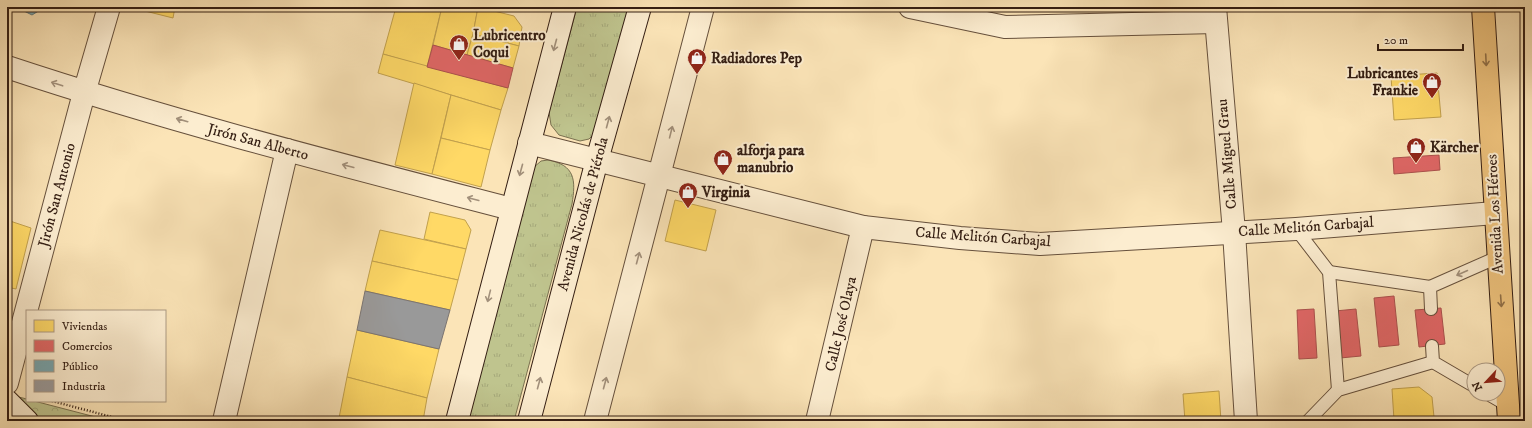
<svg xmlns="http://www.w3.org/2000/svg" width="1532" height="428" viewBox="0 0 1532 428" font-family="'IM FELL DW Pica',serif">
  <style>
    .grass { fill: url(#grass-tufts); stroke: #7a7150 }
    .park { fill: url(#park-crowns); stroke: #7a7150 }
    .homes { fill: #ffd966; stroke: #c2a14d }
    .shops { fill: #e06666; stroke: #ac504d }
    .public { fill: #76a5af; stroke: #627c80 }
    .industry { fill: #999; stroke: #7b7471 }
    .lines { fill: none; stroke-linecap: round; stroke-linejoin: round }
    .lane-casing { stroke: #66503c; stroke-width: 14 }
    .street-casing { stroke: #66503c; stroke-width: 24 }
    .secondary-casing { stroke: #341e13; stroke-width: 24 }
    .primary-casing { stroke: #341e13; stroke-width: 24 }
    .path { stroke: #341e13; stroke-width: 2.5; stroke-dasharray: 1 2; stroke-linecap: butt }
    .lane { stroke: #fcedd0; stroke-width: 12 }
    .street { stroke: #fcedd0; stroke-width: 22 }
    .secondary { stroke: #fcedd0; stroke-width: 22 }
    .primary { stroke: #eec27c; stroke-width: 22 }
    .rail-casing { stroke: #341e13; stroke-width: 4.5 }
    .rail { stroke: #fcedd0; stroke-width: 3; stroke-dasharray: 9; stroke-linecap: butt }
    .oneway { stroke: #a2907b }
    .oneway2 { stroke: #917048 }
    .labels { text-anchor: middle; dominant-baseline: central; stroke-width: 4; stroke-linejoin: round; paint-order: stroke }
    .poi-label { font-size: 15px; font-weight: bold; fill: #341e13; stroke: #fcedd0; text-anchor: start }
    .street-label { font-size: 15px; fill: #341e13; stroke: #fcedd0 }
  </style>
  <defs>
    <pattern id="grass-tufts" width="24" height="20" patternUnits="userSpaceOnUse"><rect width="24" height="20" fill="#bfc48e"/><path d="M3 7l-1-3M5 7V3M7 7l1-3M15 17l-1-3M17 17v-4M19 17l1-3" fill="none" stroke="#a5a87a"/></pattern>
    <pattern id="park-crowns" width="20" height="18" patternUnits="userSpaceOnUse"><rect width="20" height="18" fill="#bfc48e"/><path d="M2 6a3 3 0 1 1 6 0M12 15a3 3 0 1 1 6 0" fill="none" stroke="#a5a87a"/></pattern>
  </defs>
  <rect width="100%" height="100%" fill="#fbe4b7"/>
  <filter id="stains"><feTurbulence type="fractalNoise" baseFrequency=".005" numOctaves="4"/><feColorMatrix values="0 0 0 0 .2 0 0 0 0 .09 0 0 0 0 .02 0 0 0 .5 -.17"/></filter>
  <radialGradient id="worn" r=".72"><stop offset=".6" stop-color="#630" stop-opacity="0"/><stop offset="1" stop-color="#630" stop-opacity=".3"/></radialGradient>
  <g class="grass">
    <polygon points="577,7 630,7 596,132 589,139 580,141 559,135 551,125 549,112"/>
    <path d="M548,160C575,165 576,180 572,204L514,421H466L533,168L541,161Z"/>
  </g>
  <polygon class="park" points="14,396 27,399 27,401 34,401 111,421 38,421"/>
  <g class="homes">
    <polygon points="129,7 175,7 173,18"/>
    <polygon points="396,7 442,7 427,67 383,54"/>
    <polygon points="442,7 478,7 473,34 467,55 433,45"/>
    <polygon points="478,7 514,16 522,27 519,46 473,34"/>
    <polygon points="473,34 519,46 513,68 467,55"/>
    <polygon points="383,54 508,88 501,110 378,73"/>
    <polygon points="1437,73 1441,117 1394,120 1391,76"/>
    <polygon points="414,83 451,95 432,174 395,165"/>
    <polygon points="451,95 501,110 490,150 441,138"/>
    <polygon points="441,138 490,150 481,187 432,174"/>
    <polygon points="675,200 716,210 706,251 665,241"/>
    <polygon points="430,212 465,220 471,230 466,249 424,239"/>
    <polygon points="7,220 31,228 16,289 7,287"/>
    <polygon points="380,230 466,249 458,280 372,261"/>
    <polygon points="372,261 458,280 450,310 365,291"/>
    <polygon points="357,330 439,349 427,398 347,377"/>
    <polygon points="347,377 427,398 423,421 351,421 339,418"/>
    <polygon points="1419,387 1432,397 1434,417 1394,420 1392,389"/>
    <polygon points="1219,391 1221,421 1185,421 1183,394"/>
  </g>
  <g class="shops">
    <polygon points="433,45 513,68 508,88 427,67"/>
    <polygon points="1439,155 1440,170 1394,174 1393,158"/>
    <polygon points="1394,296 1399,345 1379,347 1374,298"/>
    <polygon points="1441,308 1445,344 1419,347 1415,310"/>
    <polygon points="1314,309 1317,358 1299,359 1297,310"/>
    <polygon points="1356,309 1361,356 1340,358 1335,311"/>
  </g>
  <polygon class="public" points="16,7 45,7 32,15"/>
  <polygon class="industry" points="365,291 450,310 439,349 357,330"/>
  <g class="lines">
    <g class="lane-casing">
      <g id="lane">
        <polyline points="1296,229 1329,272 1338,390"/>
        <polyline points="1329,272 1430,287"/>
        <polyline points="1431,309 1430,287 1498,257"/>
        <polyline points="1432,346 1433,362 1474,386"/>
        <polyline points="1488,394 1507,405"/>
        <polyline points="1308,421 1338,390 1433,362"/>
      </g>
    </g>
    <g class="street-casing">
      <g id="street">
        <polyline points="910,7 1005,27 1216,22"/>
        <polyline points="1215,7 1234,232 1246,421"/>
        <path d="M7,67C173,122 342,165 511,209"/>
        <polyline points="529,143 863,227 960,238 1040,244 1296,229 1495,213"/>
        <polyline points="7,383 84,93 109,7"/>
        <polyline points="224,421 287,150"/>
        <polyline points="595,421 703,7"/>
        <polyline points="817,421 863,227"/>
      </g>
    </g>
    <g class="secondary-casing">
      <g id="secondary">
        <polyline points="7,401 27,421"/>
        <polyline points="457,421 565,7"/>
        <polyline points="529,421 597,160 640,7"/>
      </g>
    </g>
    <g class="primary-casing">
      <polyline id="primary" points="1483,7 1509,421"/>
    </g>
    <polyline class="path" points="52,401 127,421"/>
    <use href="#lane" class="lane"/>
    <use href="#street" class="street"/>
    <use href="#secondary" class="secondary"/>
    <use href="#primary" class="primary"/>
    <g class="rail-casing">
      <polyline id="rail" points="1525,7 1525,11"/>
    </g>
    <use href="#rail" class="rail"/>
  </g>
  <defs><path id="oneway-shaft" d="M-6 0H5M1.5-3L5.5 0L1.5 3" fill="none" stroke-width="1.6" stroke-linecap="round" stroke-linejoin="round"/></defs>
  <g class="oneway">
    <use href="#oneway-shaft" transform="translate(555 45) rotate(105)"/>
    <use href="#oneway-shaft" transform="translate(57 84) rotate(-162)"/>
    <use href="#oneway-shaft" transform="translate(182 120) rotate(-164)"/>
    <use href="#oneway-shaft" transform="translate(608 122) rotate(-75)"/>
    <use href="#oneway-shaft" transform="translate(671 132) rotate(-76)"/>
    <use href="#oneway-shaft" transform="translate(348 166) rotate(-165)"/>
    <use href="#oneway-shaft" transform="translate(521 170) rotate(105)"/>
    <use href="#oneway-shaft" transform="translate(473 199) rotate(-165)"/>
    <use href="#oneway-shaft" transform="translate(638 258) rotate(-75)"/>
    <use href="#oneway-shaft" transform="translate(1462 273) rotate(156)"/>
    <use href="#oneway-shaft" transform="translate(489 296) rotate(104)"/>
    <use href="#oneway-shaft" transform="translate(539 383) rotate(-75)"/>
    <use href="#oneway-shaft" transform="translate(605 383) rotate(-75)"/>
  </g>
  <g class="oneway2">
    <use href="#oneway-shaft" transform="translate(1486 60) rotate(87)"/>
    <use href="#oneway-shaft" transform="translate(1501 301) rotate(86)"/>
  </g>
  <defs>
    <g id="shop-pin" transform="scale(1)"><path d="M0 17L-7.5 6A9.5 9.5 0 1 1 7.5 6Z" fill="#8f2418" stroke="#fcedd0"/><path d="M-5-2.5h2.3a2.7 3.5 0 0 1 5.4 0H5L5.5 6h-11ZM-1.5-2.5h3a1.5 2.3 0 0 0-3 0Z" fill="#fff"/></g>
  </defs>
  <g fill-rule="evenodd">
    <use href="#shop-pin" x="459" y="44"/>
    <use href="#shop-pin" x="697" y="58"/>
    <use href="#shop-pin" x="1432" y="82"/>
    <use href="#shop-pin" x="1416" y="147"/>
    <use href="#shop-pin" x="723" y="159"/>
    <use href="#shop-pin" x="688" y="192"/>
  </g>
  <g class="labels">
    <g class="poi-label">
      <text x="473" y="35">Lubricentro<tspan x="473" dy="17">Coqui</tspan></text>
      <text x="711" y="58">Radiadores Pep</text>
      <text x="1418" y="73" text-anchor="end">Lubricantes<tspan x="1418" dy="17">Frankie</tspan></text>
      <text x="1430" y="147">Kärcher</text>
      <text x="737" y="150">alforja para<tspan x="737" dy="17">manubrio</tspan></text>
      <text x="702" y="192">Virginia</text>
    </g>
    <g class="street-label">
      <text transform="translate(258 142) rotate(15)">Jirón San Alberto</text>
      <text transform="translate(1227 154) rotate(-95)">Calle Miguel Grau</text>
      <text transform="translate(57 195) rotate(-75)">Jirón San Antonio</text>
      <text transform="translate(583 214) rotate(-75)">Avenida Nicolás de Piérola</text>
      <text transform="translate(1495 214) rotate(-93)">Avenida Los Héroes</text>
      <text transform="translate(1306 227) rotate(-4)">Calle Melitón Carbajal</text>
      <text transform="translate(983 237) rotate(4)">Calle Melitón Carbajal</text>
      <text transform="translate(841 324) rotate(-77)">Calle José Olaya</text>
    </g>
  </g>
  <rect width="1532" height="428" fill="none" stroke="#fbe4b7" stroke-width="24"/>
  <rect x="8" y="8" width="1516" height="412" fill="none" stroke="#341e13" stroke-width="2"/>
  <rect x="12" y="12" width="1508" height="404" fill="none" stroke="#341e13"/>
  <rect x="26" y="310" width="140" height="92" fill="#fcedd0" stroke="#ac9a84"/>
  <rect x="34" y="320" width="20" height="12" fill="#ffd966" stroke="#ac9a84"/>
  <text x="62" y="330" font-size="12" fill="#341e13">Viviendas</text>
  <rect x="34" y="340" width="20" height="12" fill="#e06666" stroke="#ac9a84"/>
  <text x="62" y="350" font-size="12" fill="#341e13">Comercios</text>
  <rect x="34" y="360" width="20" height="12" fill="#76a5af" stroke="#ac9a84"/>
  <text x="62" y="370" font-size="12" fill="#341e13">Público</text>
  <rect x="34" y="380" width="20" height="12" fill="#999999" stroke="#ac9a84"/>
  <text x="62" y="390" font-size="12" fill="#341e13">Industria</text>
  <g transform="translate(1486 382) rotate(244)"><circle r="19" fill="#fcedd0" stroke="#ac9a84"/>
  <path d="M0-3L7 15L0 10L-7 15Z" fill="#8f2418"/>
  <text y="-6" font-size="11" font-weight="bold" text-anchor="middle" fill="#341e13">N</text>
  </g>
  <path d="M1378 44v6h85v-6" fill="none" stroke="#341e13" stroke-width="2"/>
  <text x="1384" y="44" font-size="12" fill="#341e13" stroke="#fcedd0" stroke-width="3" paint-order="stroke">20 m</text>
  <rect width="100%" height="100%" filter="url(#stains)"/>
  <rect width="100%" height="100%" fill="url(#worn)"/>
</svg>
